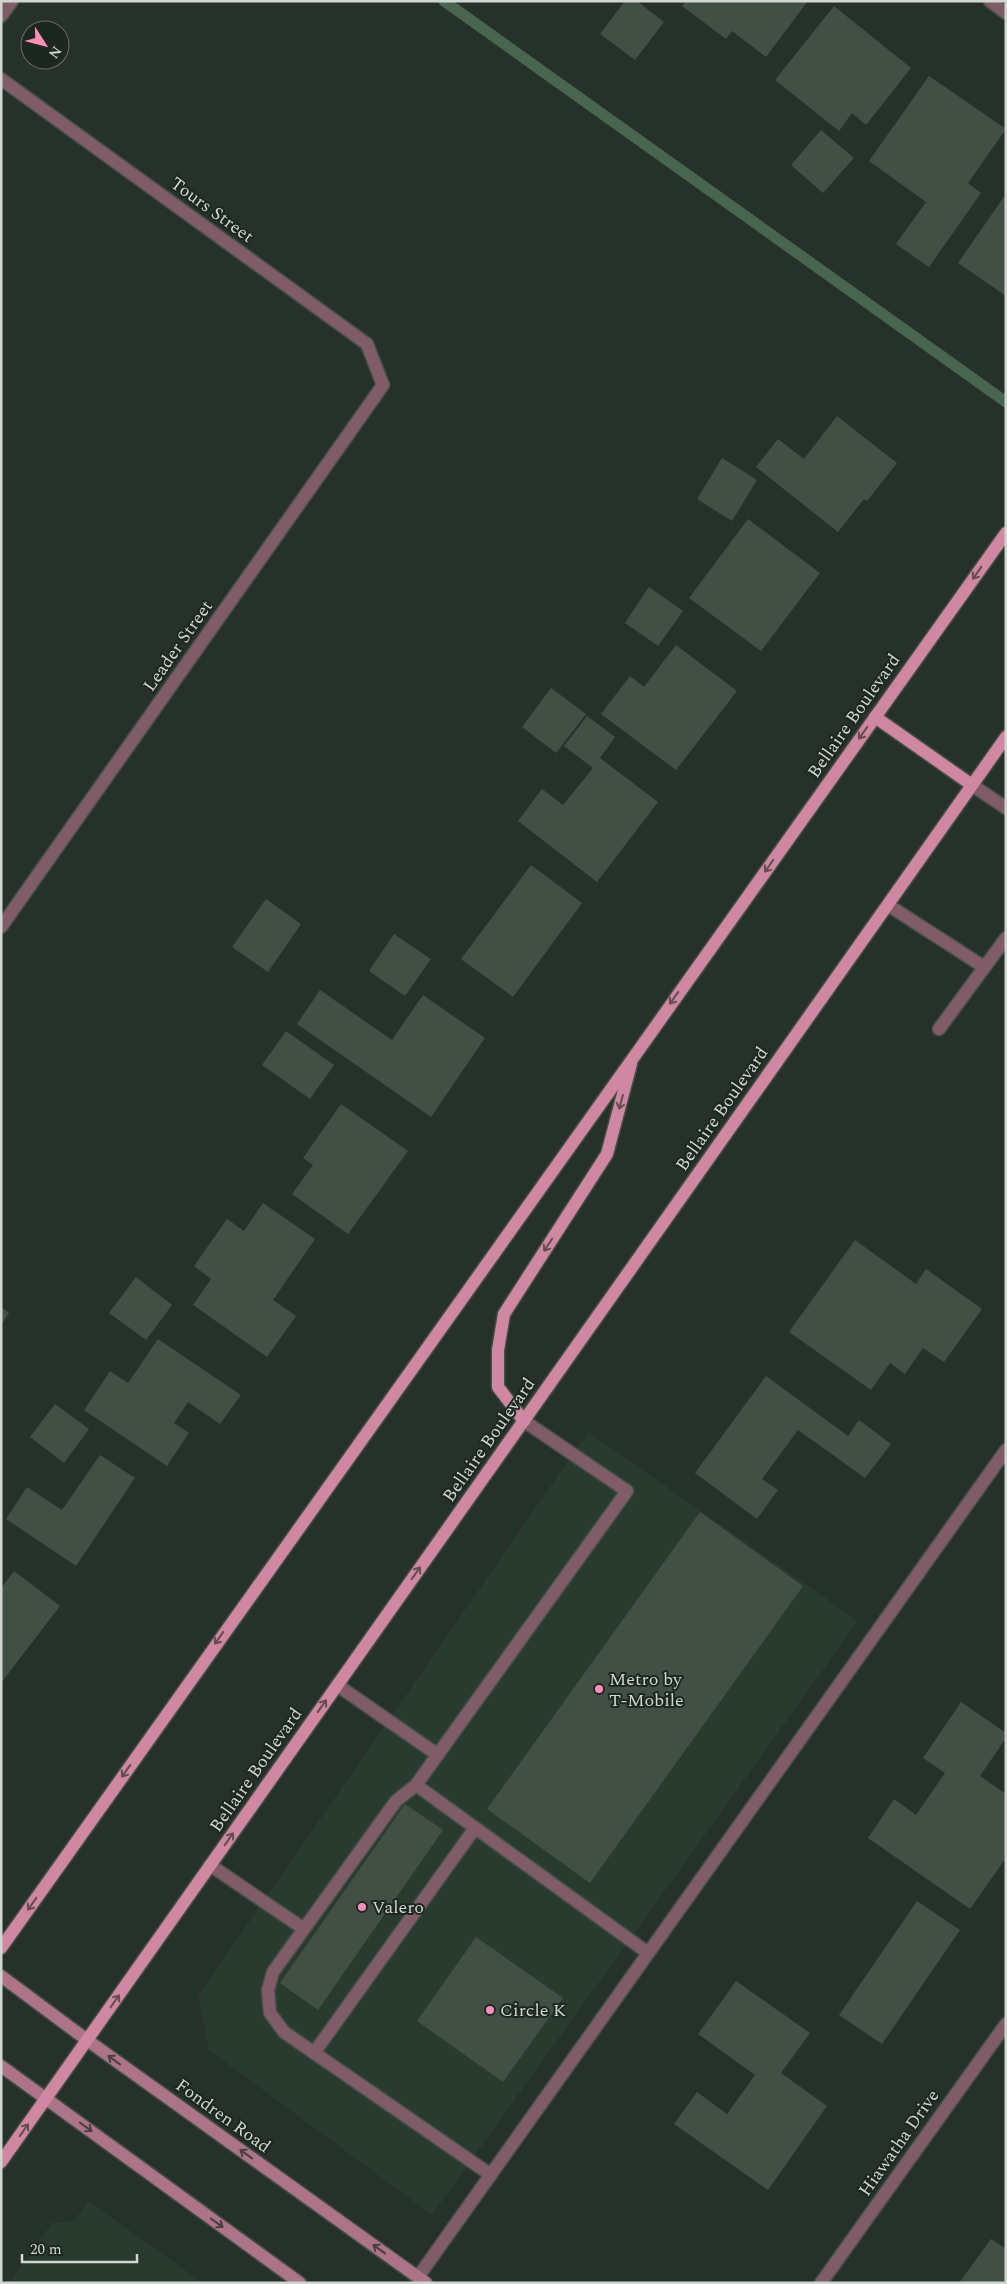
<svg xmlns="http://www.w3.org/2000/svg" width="1007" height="2284" viewBox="0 0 1007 2284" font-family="Spectral,serif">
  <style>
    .built { fill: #293b2e }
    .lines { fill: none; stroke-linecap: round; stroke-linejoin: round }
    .stream { stroke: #48664f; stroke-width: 11 }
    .building { fill: #424f45 }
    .service-casing { stroke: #455047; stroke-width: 15 }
    .minor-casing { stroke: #455047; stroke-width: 15 }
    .secondary-casing { stroke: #455047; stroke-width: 15 }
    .primary-casing { stroke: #455047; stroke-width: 15 }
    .service { stroke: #805c68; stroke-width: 12 }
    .minor { stroke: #805c68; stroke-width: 12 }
    .secondary { stroke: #ad7489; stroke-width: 12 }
    .primary { stroke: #cf87a2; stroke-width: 12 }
    .oneway { stroke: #644e53 }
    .oneway2 { stroke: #483f3f }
    .poi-dot { fill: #ff8eba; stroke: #1c281f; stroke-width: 2 }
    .labels { text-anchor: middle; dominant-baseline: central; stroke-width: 4; stroke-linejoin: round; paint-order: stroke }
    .street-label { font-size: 18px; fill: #d0d7d1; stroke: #1c281f }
    .poi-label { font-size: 18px; fill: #d0d7d1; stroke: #1c281f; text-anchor: start }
  </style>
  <rect width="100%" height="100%" fill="#263229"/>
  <g class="built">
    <polygon points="588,1432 858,1621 432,2215 209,2050 198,1996"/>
    <polygon points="88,2201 203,2283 9,2283 52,2223 74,2221"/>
  </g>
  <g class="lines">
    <polyline class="stream" points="444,1 1006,402"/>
  </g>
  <g class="building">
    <polygon points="625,1 637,1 664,22 635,60 600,34"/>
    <polygon points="686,1 808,1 766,57 732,31 726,39 682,6"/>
    <polygon points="834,6 911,68 866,125 852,113 839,131 775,80"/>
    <polygon points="929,76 1006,129 968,183 981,193 929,267 896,244 926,202 869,161"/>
    <polygon points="821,130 854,158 823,193 791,165"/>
    <polygon points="1006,194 1006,296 958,263"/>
    <polygon points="837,416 897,463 867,501 864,499 838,532 756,467 778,439 804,459"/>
    <polygon points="722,458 757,480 732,521 697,499"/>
    <polygon points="748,519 820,573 761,651 689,598"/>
    <polygon points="649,587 683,611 658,646 625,623"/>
    <polygon points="676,645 737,691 676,770 601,714 630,676 644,687"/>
    <polygon points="551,688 586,714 556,753 522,727"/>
    <polygon points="587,716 615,737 600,758 658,802 597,882 518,821 542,789 563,805 593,768 564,746"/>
    <polygon points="531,865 582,903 513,997 461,959"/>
    <polygon points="266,899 301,924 268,972 232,947"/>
    <polygon points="394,934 431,959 405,996 369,971"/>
    <polygon points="320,990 392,1040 423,995 485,1038 431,1117 297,1024"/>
    <polygon points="286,1031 334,1065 310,1099 262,1065"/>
    <polygon points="341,1104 408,1151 348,1234 292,1194 313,1165 303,1158"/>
    <polygon points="263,1203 315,1239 273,1300 296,1316 267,1357 193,1305 211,1279 194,1266 227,1219 244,1231"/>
    <polygon points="855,1240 916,1284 926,1269 982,1309 944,1362 923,1348 905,1374 890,1363 871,1390 789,1332"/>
    <polygon points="136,1277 172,1305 146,1340 109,1313"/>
    <polygon points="1,1307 9,1313 1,1325"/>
    <polygon points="158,1339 241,1395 220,1424 188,1402 174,1423 189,1433 167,1466 84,1410 110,1371 128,1383"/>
    <polygon points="766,1376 848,1436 859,1420 891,1444 865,1478 798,1430 762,1479 778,1490 757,1519 695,1473"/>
    <polygon points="55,1404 89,1429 64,1463 30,1437"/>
    <polygon points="100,1455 135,1478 76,1566 6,1519 27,1487 62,1510"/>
    <polygon points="700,1512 803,1586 590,1883 487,1809"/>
    <polygon points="14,1571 60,1606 1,1683 1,1588"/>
    <polygon points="961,1702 1006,1733 1006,1738 980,1776 1006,1794 1006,1858 970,1909 868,1838 894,1799 916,1815 945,1773 923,1758"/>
    <polygon points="405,1804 443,1830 318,2010 280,1983"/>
    <polygon points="917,1901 960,1930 882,2044 839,2015"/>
    <polygon points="476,1937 563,1998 503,2082 417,2021"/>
    <polygon points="736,1981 810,2033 781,2073 827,2106 768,2190 674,2124 697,2092 727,2114 755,2075 698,2034"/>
    <polygon points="991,2239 1006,2249 1006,2283 959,2283"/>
  </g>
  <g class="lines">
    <g class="service-casing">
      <g id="service">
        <polyline points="972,785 1006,808"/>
        <polyline points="888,905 984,967"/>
        <polyline points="939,1029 1006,938"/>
        <polyline points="337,1685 438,1755"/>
        <polyline points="416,1785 648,1953"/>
        <polyline points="210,1865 304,1929"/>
        <polyline points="314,2053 475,1828"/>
        <polyline points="491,2175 284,2032 270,2013 268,1990 273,1972 396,1801 416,1785 627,1491 524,1421"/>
        <polyline points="418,2277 1006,1450"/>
      </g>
    </g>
    <g class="minor-casing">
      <g id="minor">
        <polyline points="990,1 1006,13"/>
        <polyline points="1,16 12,1"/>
        <polyline points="1,79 367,344 383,385 1,927"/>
        <polyline points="821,2283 1006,2024"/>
      </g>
    </g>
    <g class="secondary-casing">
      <g id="secondary">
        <polyline points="1,1976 87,2040 426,2283"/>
        <polyline points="1,2066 300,2283"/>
      </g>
    </g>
    <g class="primary-casing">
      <g id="primary">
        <polyline points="875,717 972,785"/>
        <polyline points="524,1421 498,1387 498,1350 504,1314 607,1154 631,1064"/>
        <polyline points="1,1948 1006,533"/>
        <polyline points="1,2162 1006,737"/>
      </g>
    </g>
    <use href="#service" class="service"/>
    <use href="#minor" class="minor"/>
    <use href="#secondary" class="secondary"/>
    <use href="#primary" class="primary"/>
  </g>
  <defs><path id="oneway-shaft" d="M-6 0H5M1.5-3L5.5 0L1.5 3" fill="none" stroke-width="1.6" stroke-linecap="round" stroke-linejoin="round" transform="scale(1.25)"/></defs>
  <g class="oneway">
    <use href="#oneway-shaft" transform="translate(977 573) rotate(125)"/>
    <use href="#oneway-shaft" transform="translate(863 733) rotate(125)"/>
    <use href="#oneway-shaft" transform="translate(769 866) rotate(125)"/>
    <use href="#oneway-shaft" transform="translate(674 998) rotate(125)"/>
    <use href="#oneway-shaft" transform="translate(621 1102) rotate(105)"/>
    <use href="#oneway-shaft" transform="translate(548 1245) rotate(123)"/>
    <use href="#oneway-shaft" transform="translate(416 1573) rotate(-55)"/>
    <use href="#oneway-shaft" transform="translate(219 1638) rotate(125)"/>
    <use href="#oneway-shaft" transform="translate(322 1706) rotate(-55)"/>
    <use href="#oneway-shaft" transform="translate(126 1771) rotate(125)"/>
    <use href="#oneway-shaft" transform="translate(229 1839) rotate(-55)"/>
    <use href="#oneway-shaft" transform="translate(32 1904) rotate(125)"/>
    <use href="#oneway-shaft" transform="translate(115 2001) rotate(-55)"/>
    <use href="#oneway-shaft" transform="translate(24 2130) rotate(-55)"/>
  </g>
  <g class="oneway2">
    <use href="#oneway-shaft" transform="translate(114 2060) rotate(-144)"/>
    <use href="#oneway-shaft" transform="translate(86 2127) rotate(36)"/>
    <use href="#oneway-shaft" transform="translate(246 2154) rotate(-144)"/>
    <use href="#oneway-shaft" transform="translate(217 2223) rotate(36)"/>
    <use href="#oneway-shaft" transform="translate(379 2249) rotate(-144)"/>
  </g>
  <g class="poi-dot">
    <circle cx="599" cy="1689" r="5"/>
    <circle cx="362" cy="1907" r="5"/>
    <circle cx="490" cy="2010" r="5"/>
  </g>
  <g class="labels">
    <g class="street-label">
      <text transform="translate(212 210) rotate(36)">Tours Street</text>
      <text transform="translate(178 646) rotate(-55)">Leader Street</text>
      <text transform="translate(854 716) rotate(-55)">Bellaire Boulevard</text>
      <text transform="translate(722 1109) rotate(-55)">Bellaire Boulevard</text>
      <text transform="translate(489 1440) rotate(-55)">Bellaire Boulevard</text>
      <text transform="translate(256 1770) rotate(-55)">Bellaire Boulevard</text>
      <text transform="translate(223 2116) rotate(36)">Fondren Road</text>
      <text transform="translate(899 2143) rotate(-55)">Hiawatha Drive</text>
    </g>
    <g class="poi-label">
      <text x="609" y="1679">Metro by<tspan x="609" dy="21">T-Mobile</tspan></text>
      <text x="372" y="1907">Valero</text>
      <text x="500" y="2010">Circle K</text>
    </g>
  </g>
  <rect width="1007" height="2284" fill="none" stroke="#d0d7d1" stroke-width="5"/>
  <g transform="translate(45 45) rotate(126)"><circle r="24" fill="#1c281f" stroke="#646e66"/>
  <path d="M0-4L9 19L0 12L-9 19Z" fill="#ff8eba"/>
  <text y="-8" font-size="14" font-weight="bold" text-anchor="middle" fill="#d0d7d1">N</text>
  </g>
  <path d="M22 2254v8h115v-8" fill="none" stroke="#d0d7d1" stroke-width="2.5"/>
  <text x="30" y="2254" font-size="15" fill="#d0d7d1" stroke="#1c281f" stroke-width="4" paint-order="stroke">20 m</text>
</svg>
